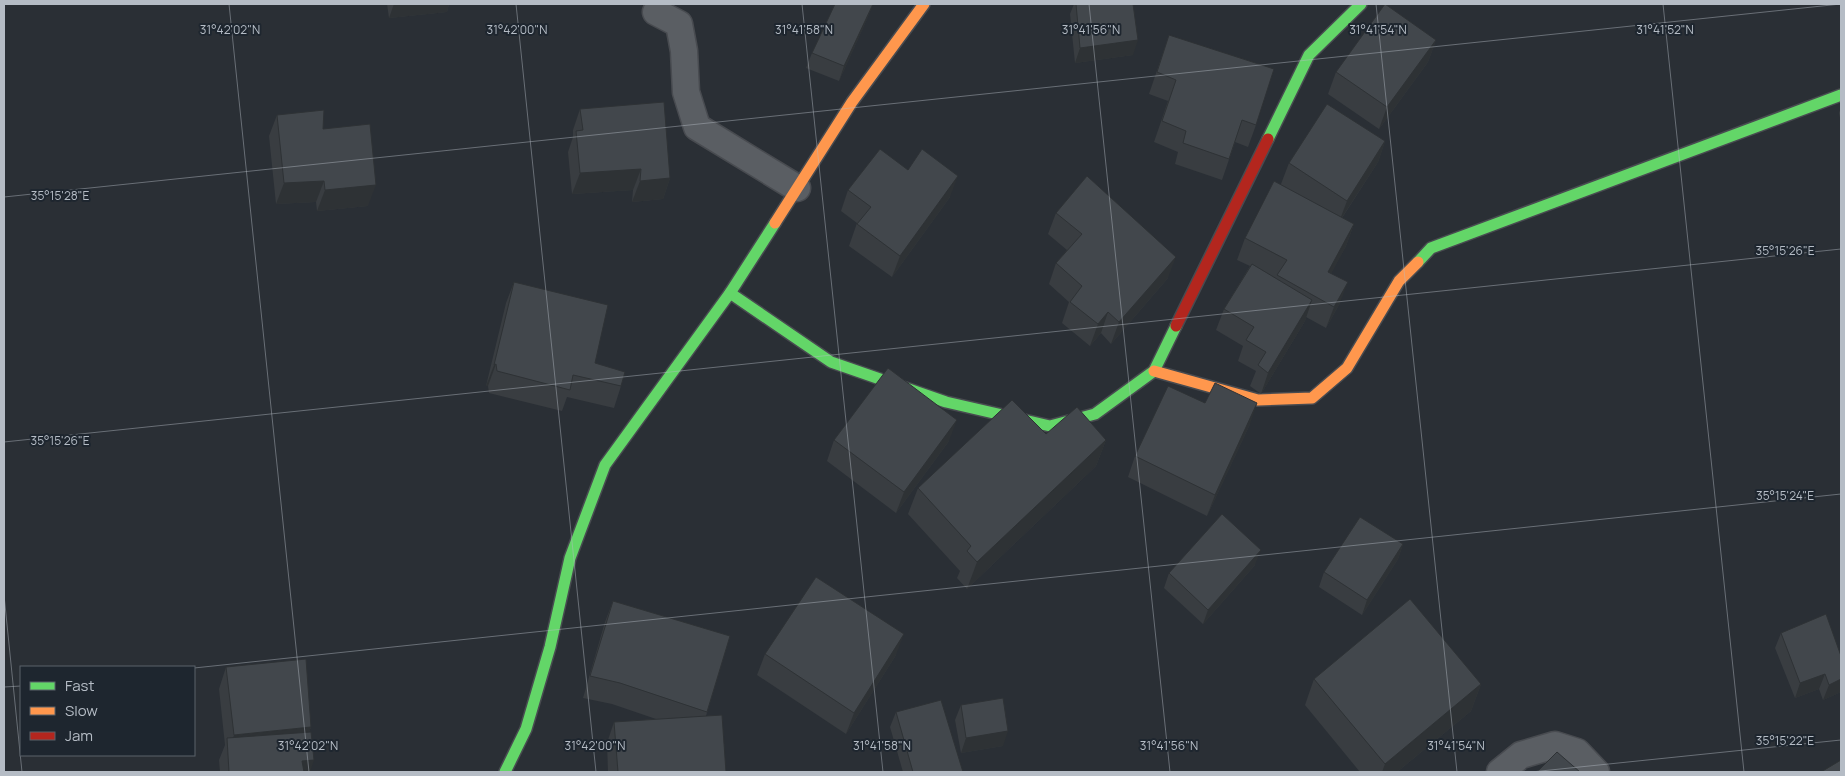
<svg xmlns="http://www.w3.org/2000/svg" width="1845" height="776" viewBox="0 0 1845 776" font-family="Manrope,sans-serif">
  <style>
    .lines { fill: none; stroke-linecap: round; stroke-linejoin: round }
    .street-casing { stroke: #484b50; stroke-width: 29 }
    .fast-casing { stroke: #484b50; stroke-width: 14 }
    .slow-casing { stroke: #484b50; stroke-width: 14 }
    .jam-casing { stroke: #484b50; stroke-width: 14 }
    .street { stroke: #5a5e63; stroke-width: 26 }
    .fast { stroke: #63d668; stroke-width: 11 }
    .slow { stroke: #ff974d; stroke-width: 11 }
    .jam { stroke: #b3261e; stroke-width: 11 }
    .wall { fill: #393d41 }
    .shaded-wall { fill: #2e3235 }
    .building { fill: #42474c; stroke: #2e3235 }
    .ticks { fill: none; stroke: #b5bcc5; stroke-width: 1; stroke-opacity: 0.45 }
    .ticks-label { font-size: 12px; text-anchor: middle; fill: #b5bcc5; stroke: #1e262f; stroke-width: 4; stroke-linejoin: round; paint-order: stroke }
  </style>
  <rect width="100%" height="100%" fill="#2a2f35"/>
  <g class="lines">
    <g class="street-casing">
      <g id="street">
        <polyline points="656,12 679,24 684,51 686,92 697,127 797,188"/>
        <polyline points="1500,772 1521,755 1555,745 1577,752 1596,772"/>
      </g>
    </g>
    <g class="fast-casing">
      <g id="fast">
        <polyline points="1268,139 1309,55 1361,4"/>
        <polyline points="1418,262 1431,248 1841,95"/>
        <polyline points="730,293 831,362 946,402 1050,426 1095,414 1154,371 1176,326"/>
        <polyline points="505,772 526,729 550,647 570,558 605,465 730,293 775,223"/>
      </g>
    </g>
    <g class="slow-casing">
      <g id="slow">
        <polyline points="775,223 852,102 924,4"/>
        <polyline points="1154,371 1258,400 1312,398 1347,368 1399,281 1418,262"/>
      </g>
    </g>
    <g class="jam-casing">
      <polyline id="jam" points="1176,326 1268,139"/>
    </g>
    <use href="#street" class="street"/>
    <use href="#fast" class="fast"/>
    <use href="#slow" class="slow"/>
    <use href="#jam" class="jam"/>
  </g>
  <g class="wall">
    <polygon points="387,4 449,4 447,12 389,18"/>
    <polygon points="873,4 867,19 839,81 806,68 812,53"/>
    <polygon points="1074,4 1133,4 1133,55 1075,63 1070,14"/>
    <polygon points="1169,35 1256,125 1248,147 1235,142 1222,180 1175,164 1178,152 1154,142 1168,101 1149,94"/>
    <polygon points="1436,40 1428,62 1379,129 1328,94 1336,72"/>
    <polygon points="1841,107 1841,123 1839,113"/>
    <polygon points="580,109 670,178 663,199 632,202 633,190 572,194 568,152 573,137 573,130"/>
    <polygon points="277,115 323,129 368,206 317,211 316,202 276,204 269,136"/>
    <polygon points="1385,141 1378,162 1342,218 1354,224 1346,246 1331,273 1340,303 1326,328 1306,317 1305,321 1261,394 1250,386 1256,371 1238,361 1243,346 1216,330 1224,309 1250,266 1237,260 1245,238 1281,184 1289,163"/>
    <polygon points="908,170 950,197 892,277 849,246 857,223 841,211 848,190"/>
    <polygon points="1056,213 1168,278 1111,344 1101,333 1090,346 1062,323 1069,302 1049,284 1056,263 1067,250 1048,234"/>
    <polygon points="514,282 595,363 621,386 614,408 567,397 562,411 489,393 488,386 486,386 506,303"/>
    <polygon points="1250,424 1207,516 1128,477 1135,456"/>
    <polygon points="1046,434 1106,440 1096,466 967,589 957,578 960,571 908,514 918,488"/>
    <polygon points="834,440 949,441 896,513 827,461"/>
    <polygon points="1403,544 1398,559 1362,615 1319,587 1324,572"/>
    <polygon points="1255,565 1203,624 1164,588 1169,573"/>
    <polygon points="613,601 730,636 706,716 726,772 608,772 607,743 614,722 656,719 612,704 583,698 605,622"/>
    <polygon points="1781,633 1841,656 1841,692 1823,700 1819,689 1795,698 1775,648"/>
    <polygon points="765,654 896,655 846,734 757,675"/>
    <polygon points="226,667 311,727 309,732 310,772 220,772 219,760 225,745 219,689"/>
    <polygon points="1314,679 1481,684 1471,711 1397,772 1360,772 1305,705"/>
    <polygon points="961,705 1003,746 961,753 955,720"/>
    <polygon points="896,712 963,772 903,772 890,727"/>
  </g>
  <g class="shaded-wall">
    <polygon points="394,4 449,4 447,12 389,18"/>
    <polygon points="873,4 867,19 839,81 844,66"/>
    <polygon points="1138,40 1133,55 1075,63 1080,48"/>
    <polygon points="1436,40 1428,62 1379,129 1387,107"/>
    <polygon points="1385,141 1378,162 1339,222 1347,201"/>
    <polygon points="641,169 633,190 572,194 580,173"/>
    <polygon points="958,176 950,197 892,277 900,256"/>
    <polygon points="670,178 663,199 632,202 640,181"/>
    <polygon points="324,181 316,202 276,204 284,183"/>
    <polygon points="376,185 368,206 317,211 325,190"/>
    <polygon points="1354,224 1346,246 1321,293 1328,272"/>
    <polygon points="1176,257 1168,278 1111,344 1119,322"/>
    <polygon points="1348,282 1340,303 1326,328 1334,307"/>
    <polygon points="1312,300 1305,321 1261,394 1268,373"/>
    <polygon points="1108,312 1101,333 1090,346 1098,324"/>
    <polygon points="496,364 488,386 486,386 494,365"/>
    <polygon points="1257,403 1250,424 1207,516 1215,495"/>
    <polygon points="957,420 949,441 896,513 904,492"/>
    <polygon points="1106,440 1096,466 967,589 977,562"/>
    <polygon points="1403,544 1398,559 1362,615 1367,600"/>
    <polygon points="1261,550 1255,565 1203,624 1208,610"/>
    <polygon points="904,634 896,655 846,734 854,713"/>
    <polygon points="1825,674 1819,689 1795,698 1800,683"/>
    <polygon points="1841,679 1841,692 1823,700 1829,685"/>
    <polygon points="1481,684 1471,711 1397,772 1382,772 1385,764"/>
    <polygon points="311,727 303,749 228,751 234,735"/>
    <polygon points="1008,731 1003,746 961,753 966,738"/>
    <polygon points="314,760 310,772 298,772 302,761"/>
  </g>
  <g class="building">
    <polygon points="835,4 873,4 844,66 812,53"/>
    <polygon points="1076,4 1133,4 1138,40 1080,48"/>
    <polygon points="1385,4 1436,40 1387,107 1336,72"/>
    <polygon points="1169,35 1274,69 1256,125 1242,120 1229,159 1183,143 1186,131 1162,121 1176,80 1157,72"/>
    <polygon points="664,102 670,178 640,181 641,169 580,173 576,131 583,130 580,109"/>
    <polygon points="1327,104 1385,141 1347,201 1289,163"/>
    <polygon points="324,110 323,129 370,124 376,185 325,190 324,181 284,183 277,115"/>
    <polygon points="880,149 908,170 922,149 958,176 900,256 857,224 871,207 848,190"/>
    <polygon points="1087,176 1176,257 1119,322 1108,312 1098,324 1070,302 1082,286 1056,263 1082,234 1056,213"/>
    <polygon points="1274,181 1354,224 1328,272 1348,282 1334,307 1277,275 1287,260 1245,238"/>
    <polygon points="1252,264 1312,300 1268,373 1258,365 1266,352 1246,340 1254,327 1224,309"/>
    <polygon points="514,282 608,305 595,363 625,372 621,386 573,375 570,390 497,371 496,364 494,365"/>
    <polygon points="888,368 957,420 904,492 834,440"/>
    <polygon points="1215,383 1257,403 1215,495 1135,456 1168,386 1205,403"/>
    <polygon points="1012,400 1046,434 1077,407 1106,440 977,562 967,551 971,546 918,488"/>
    <polygon points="1222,514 1261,550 1208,610 1169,573"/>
    <polygon points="1360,517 1403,544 1367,600 1324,572"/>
    <polygon points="816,577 904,634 854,713 765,654"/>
    <polygon points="1410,599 1481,684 1385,764 1314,679"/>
    <polygon points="613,601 730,636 707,712 620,683 590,676"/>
    <polygon points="1826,614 1841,656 1841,679 1829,685 1825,674 1800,683 1781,633"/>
    <polygon points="306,659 311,727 234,735 226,667"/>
    <polygon points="1003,698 1008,731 966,738 961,705"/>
    <polygon points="941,700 963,772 913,772 896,712"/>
    <polygon points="722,715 726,772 618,772 614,722"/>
    <polygon points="311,732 314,760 302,761 304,772 229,772 227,738"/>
    <polygon points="1557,752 1580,772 1537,772"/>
    <polygon points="1841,760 1841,772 1821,772"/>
  </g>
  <path class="ticks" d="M229,4L309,772M516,4L596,772M802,4L883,772M1089,4L1170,772M1376,4L1457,772M1663,4L1744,772M4,197L1841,4M4,442L1841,249M4,595L22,772M194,668L1841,494M4,687L21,686M1531,772L1841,740"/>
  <g class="ticks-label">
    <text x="230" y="34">31°42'02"N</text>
    <text x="517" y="34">31°42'00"N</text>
    <text x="804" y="34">31°41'58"N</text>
    <text x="1091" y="34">31°41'56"N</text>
    <text x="1378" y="34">31°41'54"N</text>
    <text x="1665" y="34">31°41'52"N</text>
    <text x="60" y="200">35°15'28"E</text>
    <text x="1785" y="255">35°15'26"E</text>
    <text x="60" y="445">35°15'26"E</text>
    <text x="1785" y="500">35°15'24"E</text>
    <text x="1785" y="745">35°15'22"E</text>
    <text x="308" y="750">31°42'02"N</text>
    <text x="595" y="750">31°42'00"N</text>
    <text x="882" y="750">31°41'58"N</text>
    <text x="1169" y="750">31°41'56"N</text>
    <text x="1456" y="750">31°41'54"N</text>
  </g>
  <rect width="1845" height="776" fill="none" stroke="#b5bcc5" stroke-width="10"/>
  <rect x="20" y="666" width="175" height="90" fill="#1e262f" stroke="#5a626b"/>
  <rect x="30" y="682" width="25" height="8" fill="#63d668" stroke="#5a626b"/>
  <text x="65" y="691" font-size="15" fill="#b5bcc5">Fast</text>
  <rect x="30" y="707" width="25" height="8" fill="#ff974d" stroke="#5a626b"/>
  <text x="65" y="716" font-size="15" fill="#b5bcc5">Slow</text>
  <rect x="30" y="732" width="25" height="8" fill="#b3261e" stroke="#5a626b"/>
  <text x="65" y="741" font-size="15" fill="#b5bcc5">Jam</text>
</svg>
